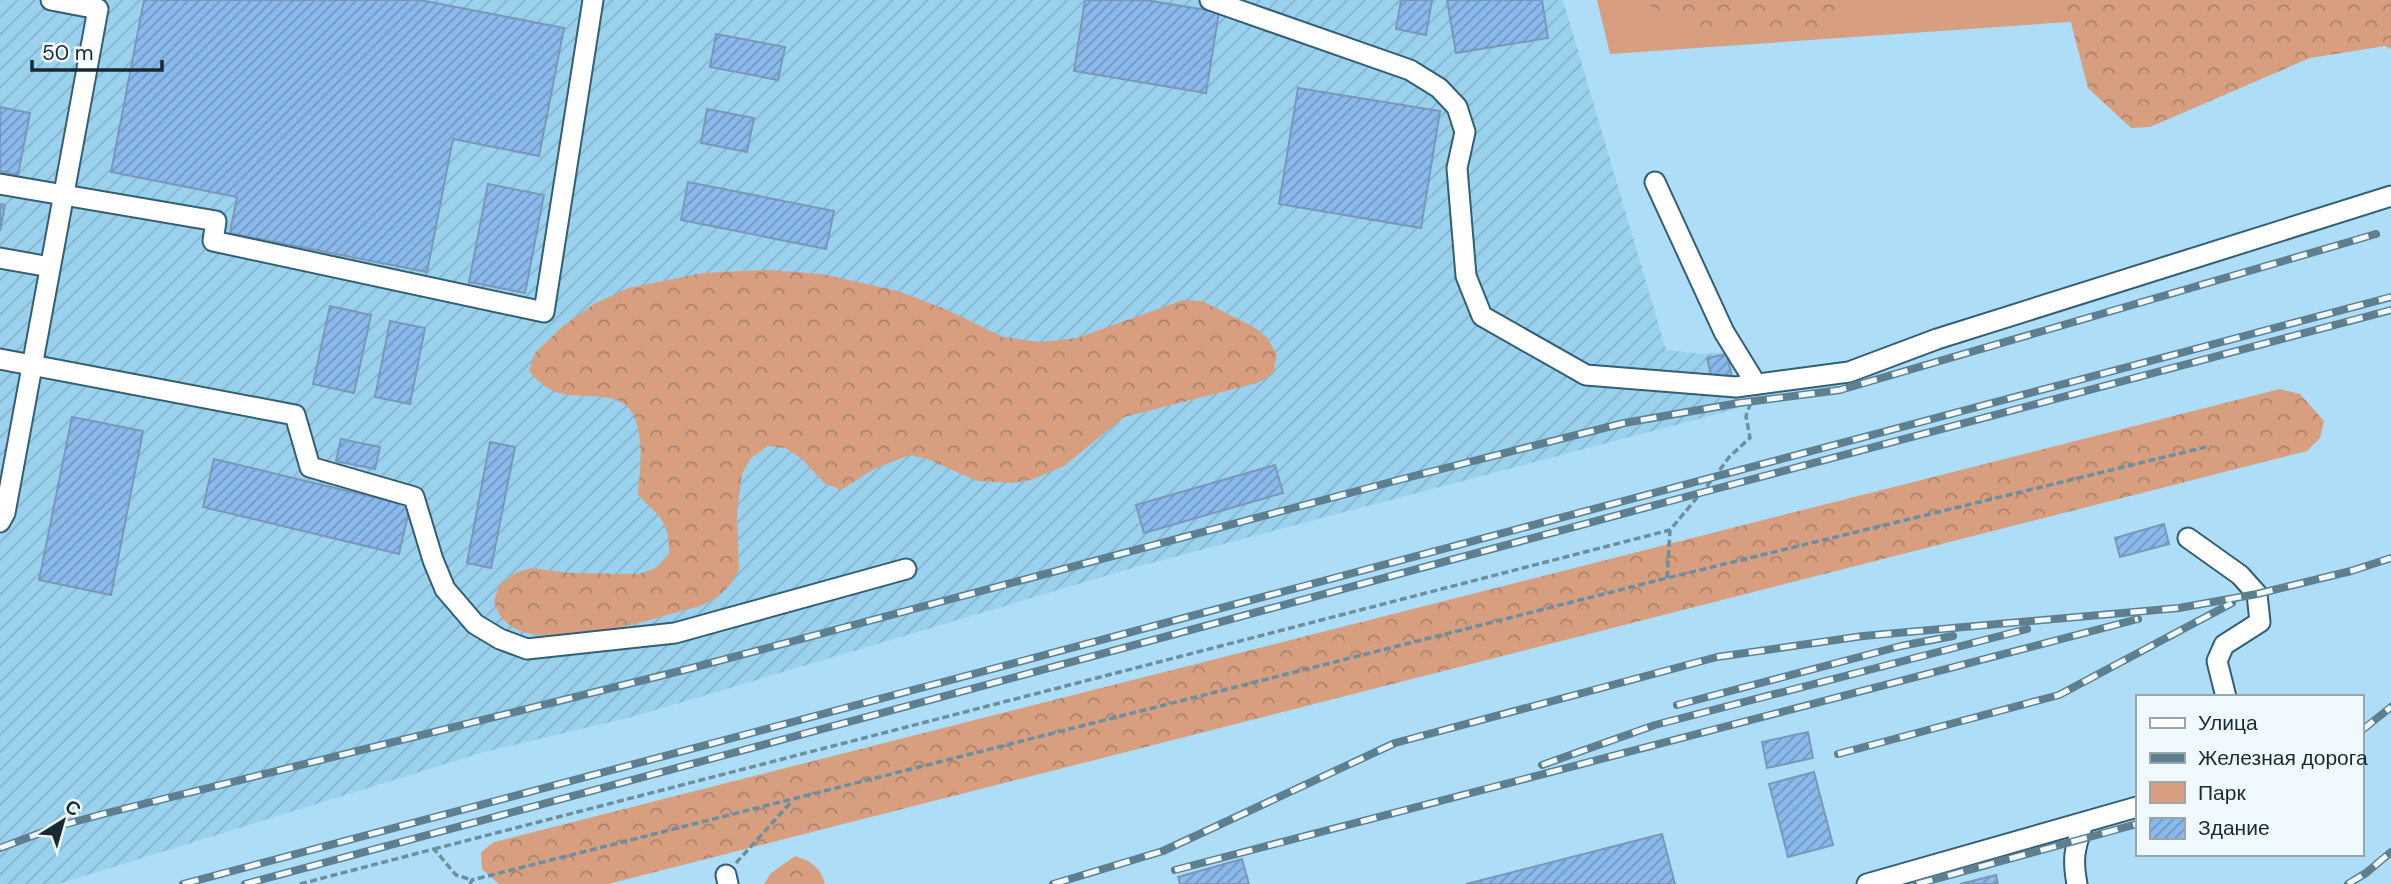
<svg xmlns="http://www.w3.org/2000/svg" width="2391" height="884" viewBox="0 0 2391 884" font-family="'DM Sans',sans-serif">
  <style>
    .industrial { fill: url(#industrial-furrows) }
    .green { fill: #d79f80 }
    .forest { fill: url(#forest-crowns) }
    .building { fill: url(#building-hatch); stroke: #7998b9; stroke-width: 2 }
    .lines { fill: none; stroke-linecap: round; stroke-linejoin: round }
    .minor-casing { stroke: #325f74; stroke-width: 23 }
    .path { stroke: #6b8fa1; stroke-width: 3.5; stroke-dasharray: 7 3.5; stroke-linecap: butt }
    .minor { stroke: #fff; stroke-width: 19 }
    .rail-casing { stroke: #5e7f90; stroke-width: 8 }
    .rail { stroke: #eff9fe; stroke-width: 5; stroke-dasharray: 16; stroke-linecap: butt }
  </style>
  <defs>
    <pattern id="industrial-furrows" width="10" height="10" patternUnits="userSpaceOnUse" patternTransform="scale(1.75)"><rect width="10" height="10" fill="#9ad2ee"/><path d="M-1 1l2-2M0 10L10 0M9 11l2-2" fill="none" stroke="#84b4cd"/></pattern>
    <pattern id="forest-crowns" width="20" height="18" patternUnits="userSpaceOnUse" patternTransform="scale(1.75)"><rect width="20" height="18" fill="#d79f80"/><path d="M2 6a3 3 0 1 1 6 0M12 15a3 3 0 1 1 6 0" fill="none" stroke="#ad826a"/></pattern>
    <pattern id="building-hatch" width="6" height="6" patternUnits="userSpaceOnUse" patternTransform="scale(1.75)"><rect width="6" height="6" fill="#8ab9eb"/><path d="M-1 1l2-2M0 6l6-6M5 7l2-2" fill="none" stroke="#7097bf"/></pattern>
  </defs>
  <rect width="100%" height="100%" fill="#aedef7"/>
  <polygon class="industrial" points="0,0 1563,0 1666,350 1703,354 1729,352 1740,408 1132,568 632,717 484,752 58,884 0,884"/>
  <polygon class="green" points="1597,0 2384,0 1610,54"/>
  <g class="forest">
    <path d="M1642,0H1866C1838,26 1818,28 1781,32C1728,38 1686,32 1642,0Z"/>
    <polygon points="2065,0 2391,0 2391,49 2385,46 2310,58 2150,127 2131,128 2088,88"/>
    <path d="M766,270L822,274L898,291L950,311L1003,337L1040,342L1077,338L1183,300L1202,301L1252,326L1267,337L1277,355L1273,374L1257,383L1124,417L1064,466L1031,480L1013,483L977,481L928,459L910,455L874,469L841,490L824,483L801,458L785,448L768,446L751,458L742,474L737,512L739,570L729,586L716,598L700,606C656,617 535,661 501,617C498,612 496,607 494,602L499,585L515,573L531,568L569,573L639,574L656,568L669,554C670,522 659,516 638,495C639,477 642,458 640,441C635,383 597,402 559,393C546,389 538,381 529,371L535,353L563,326L594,304L628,288L703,273Z"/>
    <polygon points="2280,389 2300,394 2324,421 2320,438 2307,451 608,884 499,884 482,869 481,852 494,842"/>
    <path d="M795,856C811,861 820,867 825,884H764L771,873Z"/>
  </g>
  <g class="building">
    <polygon points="144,0 420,0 564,28 539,156 453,139 427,272 230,233 237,197 111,172"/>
    <polygon points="1085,0 1145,0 1219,12 1206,93 1074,71"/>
    <polygon points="1401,0 1432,0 1426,35 1396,29"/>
    <polygon points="1447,0 1542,0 1548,38 1456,53"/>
    <polygon points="716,34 785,47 778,80 710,67"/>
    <polygon points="1298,88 1440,111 1421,228 1279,204"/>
    <polygon points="0,107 30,113 18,175 0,171"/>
    <polygon points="707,109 754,118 747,152 701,143"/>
    <polygon points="688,182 834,211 826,249 681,220"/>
    <polygon points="488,184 544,195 525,293 469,282"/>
    <polygon points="0,204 5,205 0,231"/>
    <polygon points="330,306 371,315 354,393 313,384"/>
    <polygon points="390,321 425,328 410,404 375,397"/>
    <polygon points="1727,354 1732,379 1713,383 1707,358"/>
    <polygon points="72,417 143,431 111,595 39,580"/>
    <polygon points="341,439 380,447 375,469 336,461"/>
    <polygon points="490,442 515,447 491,568 467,563"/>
    <polygon points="214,459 410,506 399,554 203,507"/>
    <polygon points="1275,465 1283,493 1144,533 1136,505"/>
    <polygon points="2164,524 2169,544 2120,557 2115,538"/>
    <polygon points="1808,732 1813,758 1767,768 1762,742"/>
    <polygon points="1814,772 1833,845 1788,857 1769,784"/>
    <polygon points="1662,834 1675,884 1466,884"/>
    <polygon points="1242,859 1249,884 1180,884 1178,877"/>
    <polygon points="1996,875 1998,884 1960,884"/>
  </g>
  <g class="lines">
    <g class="minor-casing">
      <g id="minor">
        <polyline points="1210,0 1410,70 1439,88 1457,107 1465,132 1457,168 1466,276 1482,316 1586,375 1736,387 1849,372 1937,339 2391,196"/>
        <polyline points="1655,182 1724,332 1756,384"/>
        <polyline points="0,184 216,221 213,241 544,312 593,0"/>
        <polyline points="0,258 50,267"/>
        <polyline points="0,359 295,415 310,467 414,497 433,560 445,589 475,624 500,639 527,649 675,633 906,569"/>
        <polyline points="0,522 5,513 98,9 51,0"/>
        <polyline points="2188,538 2240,575 2257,594 2260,622 2224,645 2217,661 2226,697"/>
        <polyline points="726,875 728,884"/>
        <polyline points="1867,884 2137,807"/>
        <path d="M2077,884C2072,857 2075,849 2083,823"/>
      </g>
    </g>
    <g class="path">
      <polyline points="1667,578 1670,530 1716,475 1730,456 1750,438 1746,416 1751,402"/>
      <polyline points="434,849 1670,530"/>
      <polyline points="736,863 792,801"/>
      <polyline points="300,884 434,849 456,875 472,880"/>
      <polyline points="470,884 472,880 1667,578 2210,446"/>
    </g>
    <use href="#minor" class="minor"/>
    <g class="rail-casing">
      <g id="rail">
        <polyline points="1677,705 1901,646 1953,636"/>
        <polyline points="2361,731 2391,707"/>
        <polyline points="1838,754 2059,695 2232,603"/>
        <polyline points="1542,765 1655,725 2027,629"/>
        <polyline points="0,848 59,826 107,813 688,669 1406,478 1624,423 1739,403 1840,390 2376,234"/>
        <polyline points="1175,870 2138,619"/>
        <polyline points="183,884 2391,297"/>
        <polyline points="245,884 1700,493 2391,310"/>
        <polyline points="1053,884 1163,851 1395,743 1717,657 1863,636 2179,608 2257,594 2351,571 2391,558"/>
        <polyline points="1917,884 2137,824"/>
        <polyline points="2348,884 2366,873 2391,852"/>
      </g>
    </g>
    <use href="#rail" class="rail"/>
  </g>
  <rect x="2136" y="695" width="228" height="161" fill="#eff9fe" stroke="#99a6ad" stroke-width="2"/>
  <rect x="2150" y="718" width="35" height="10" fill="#ffffff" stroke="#99a6ad" stroke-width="2"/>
  <text x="2198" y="730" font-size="21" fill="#172a34">Улица</text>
  <rect x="2150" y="753" width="35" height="10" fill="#5e7f90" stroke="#99a6ad" stroke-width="2"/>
  <text x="2198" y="765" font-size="21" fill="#172a34">Железная дорога</text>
  <rect x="2150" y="782" width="35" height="21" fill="#d79f80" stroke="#99a6ad" stroke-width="2"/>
  <text x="2198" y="800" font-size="21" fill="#172a34">Парк</text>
  <rect x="2150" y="818" width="35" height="21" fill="url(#building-hatch)" stroke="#99a6ad" stroke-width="2"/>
  <text x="2198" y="835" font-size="21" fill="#172a34">Здание</text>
  <g transform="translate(63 821) rotate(37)" stroke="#eff9fe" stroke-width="5" paint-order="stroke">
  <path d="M0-5L12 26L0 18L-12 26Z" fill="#172a34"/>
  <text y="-10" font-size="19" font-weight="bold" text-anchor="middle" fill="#172a34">С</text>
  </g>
  <path d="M32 60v10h130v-10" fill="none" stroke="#172a34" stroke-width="3.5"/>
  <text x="42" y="60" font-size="21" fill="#172a34" stroke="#eff9fe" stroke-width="5" paint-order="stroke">50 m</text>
</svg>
